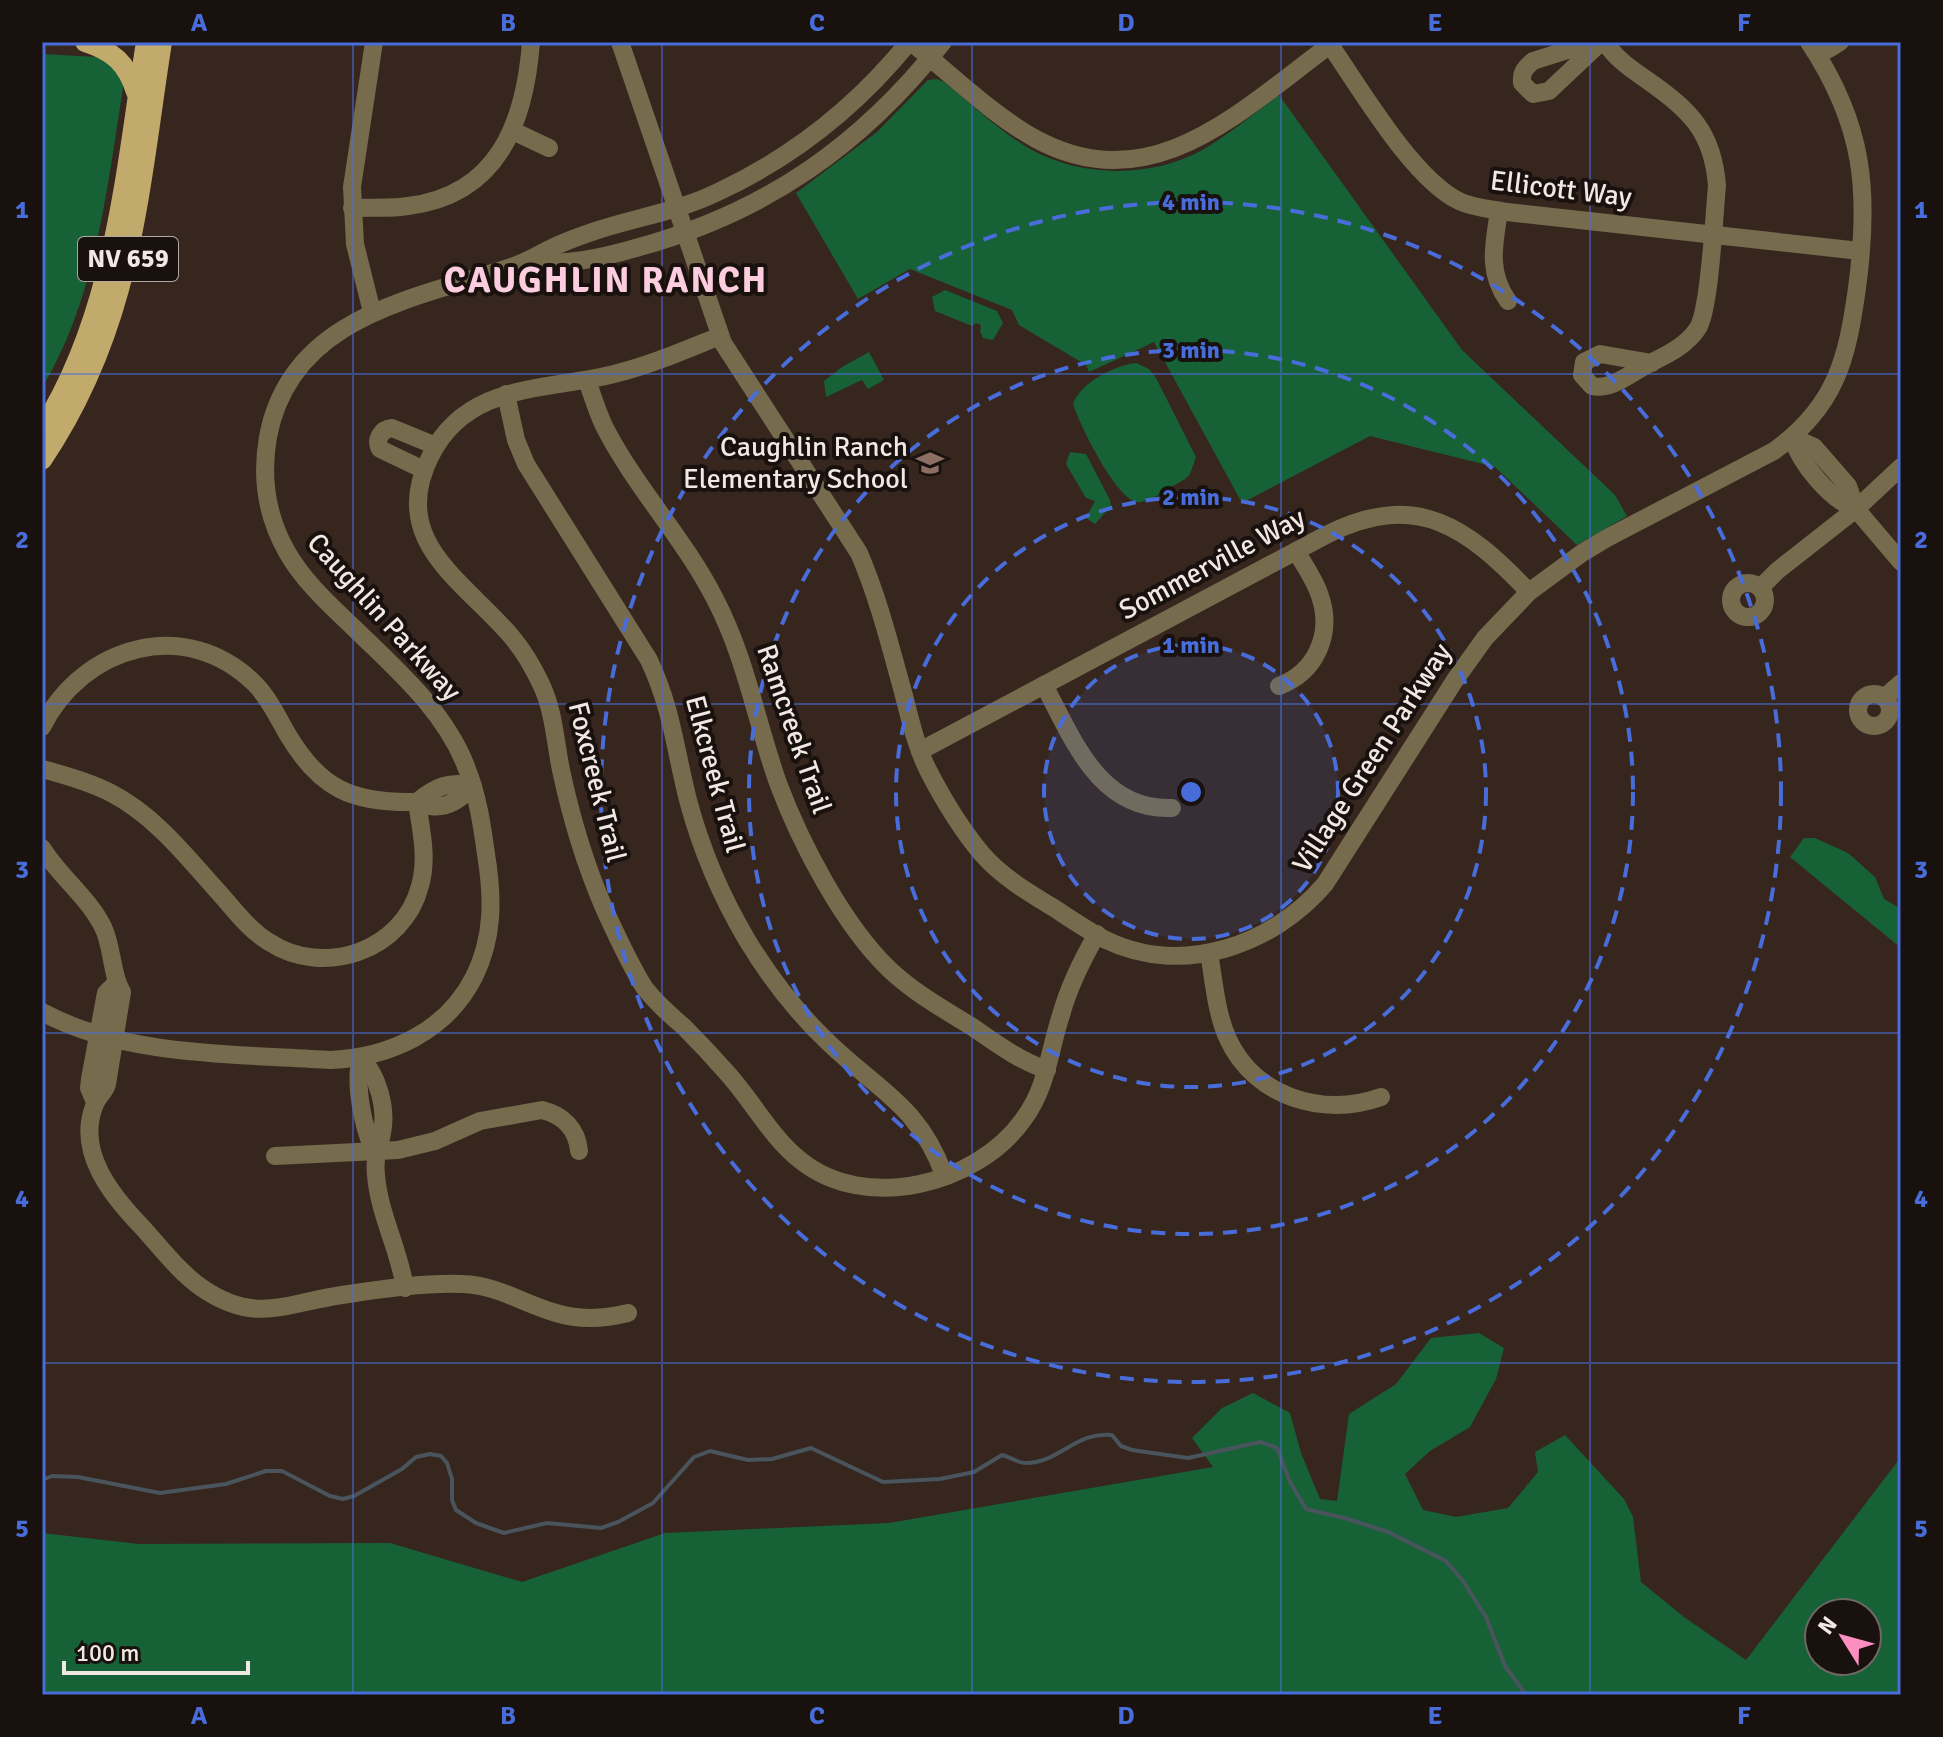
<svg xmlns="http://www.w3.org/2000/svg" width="1943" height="1737" viewBox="0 0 1943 1737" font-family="Signika,sans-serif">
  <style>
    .green { fill: #176137; fill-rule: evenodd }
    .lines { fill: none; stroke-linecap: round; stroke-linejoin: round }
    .stream { stroke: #49545d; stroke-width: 4 }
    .minor { stroke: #766b4d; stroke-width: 18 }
    .major { stroke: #c1aa6b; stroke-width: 20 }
    .grid { fill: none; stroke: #486dda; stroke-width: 2; stroke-opacity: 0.55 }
    .ring { fill: none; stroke: #486dda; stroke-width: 4; stroke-dasharray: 14 10 }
    .labels { text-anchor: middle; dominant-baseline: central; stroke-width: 8; stroke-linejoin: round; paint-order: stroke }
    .shield { fill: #18110e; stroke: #b1a8a3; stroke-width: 2 }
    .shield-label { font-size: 26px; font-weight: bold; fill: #f2e8e3 }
    .street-label { font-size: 28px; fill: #f2e8e3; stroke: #18110e }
    .poi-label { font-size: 28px; fill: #f2e8e3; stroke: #18110e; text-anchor: end }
    .district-label { font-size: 36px; font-weight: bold; letter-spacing: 2px; fill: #fcccdf; stroke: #18110e }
    .centre { fill: #486dda; stroke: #18110e; stroke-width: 4 }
    .ring-label { font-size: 24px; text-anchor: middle; font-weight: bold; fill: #486dda; stroke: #18110e; stroke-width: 8; stroke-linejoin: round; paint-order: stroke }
    .neatline { fill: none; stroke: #486dda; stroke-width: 3 }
    .grid-label { font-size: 26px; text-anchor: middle; font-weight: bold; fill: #486dda }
  </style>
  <rect width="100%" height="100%" fill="#36261e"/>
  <g class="green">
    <path d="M42,54L97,57L110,61L124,82C107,186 97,296 42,388Z"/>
    <path d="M937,79L944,82C973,105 1000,132 1032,150C1083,178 1154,178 1204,149C1231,133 1255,113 1279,95L1462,350L1615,495L1627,516L1577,545L1495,467L1370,436L1242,503L1154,342L1089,372L1086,365L1019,325L1012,310L910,269L858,299L796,193L877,132L922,86L928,80Z"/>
    <polygon points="945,290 997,311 1003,323 993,340 983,338 980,331 981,325 976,323 972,326 935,311 932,297"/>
    <polygon points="869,352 884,380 868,389 862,380 826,397 824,381 842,367"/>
    <path d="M1136,363L1149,369L1156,378L1196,457L1190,474L1185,479C1172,486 1155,499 1141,502C1119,507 1079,423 1073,404C1080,383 1115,365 1136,363Z"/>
    <polygon points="1070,452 1086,454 1110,500 1111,506 1095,524 1086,518 1095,501 1086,498 1066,464"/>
    <polygon points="1804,838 1815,838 1848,853 1875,877 1884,899 1901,909 1901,948 1790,857"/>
    <path d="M1479,1333L1504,1348L1496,1379L1470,1427L1430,1451L1405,1474L1423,1510L1456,1517L1508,1508L1538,1472L1535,1452L1565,1435L1624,1499L1633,1517L1641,1582L1684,1617L1746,1660L1901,1457V1695H42V1533L139,1544L390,1543L522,1582L665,1533L889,1523L1213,1467L1192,1438L1222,1408L1253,1393L1290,1413L1301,1453L1320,1499L1337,1501L1349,1414L1396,1384L1431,1338ZM1819,1613H1867V1661H1819Z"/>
  </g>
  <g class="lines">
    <path class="stream" d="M42,1480L52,1476L78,1477L160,1493L226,1484L266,1471H282L330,1496L343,1499L354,1496L402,1469L416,1457L430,1454L441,1456L447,1463L452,1479V1500L456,1510L476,1523L504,1533L547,1523L601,1528L618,1522L653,1503L694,1457L710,1451L748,1460L772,1459L811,1448L883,1482L940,1479L974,1472L1002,1455C1010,1457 1018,1463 1026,1463C1059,1463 1076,1431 1112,1435L1121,1446L1132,1450L1188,1458L1260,1442L1277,1448L1290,1482L1306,1509L1348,1519L1388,1532L1446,1561L1463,1581L1486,1617L1505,1666L1526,1695"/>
    <g class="minor">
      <path d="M620,42L723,343L859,553C878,597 890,645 903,692C910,719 916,747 929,772C944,801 961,829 982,854C1002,877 1029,893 1054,908C1071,919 1088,931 1106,940C1183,977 1273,945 1325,884L1455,680L1485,638L1529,592L1582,553L1607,538L1774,451C1836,406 1847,360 1857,288C1870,191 1864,125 1809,42"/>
      <path d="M911,42C948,72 995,117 1036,139C1154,203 1244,107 1334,42"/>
      <path d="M1593,42L1533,61C1525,68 1521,72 1522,83L1533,94L1549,91L1601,42"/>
      <path d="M1605,42C1616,59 1631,69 1647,80C1690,110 1713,132 1717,186C1714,215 1710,309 1698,328C1685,348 1663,356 1643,367C1627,376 1610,390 1592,386L1582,375L1584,362L1600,354L1652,363"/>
      <path d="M1330,45C1361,89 1412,178 1459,201C1473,208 1491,209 1507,212L1860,251"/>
      <polyline points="1815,51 1829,49 1840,42"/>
      <polyline points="513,131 549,148"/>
      <path d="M352,208C371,207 390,209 408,206C499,195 525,121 531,42"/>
      <path d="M1499,211C1494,244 1487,272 1508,301"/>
      <path d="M528,262C564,266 601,258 636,248C765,213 861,146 943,42"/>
      <polyline points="372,312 355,244 352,187 374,42"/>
      <path d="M720,336C685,350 651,365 614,374C547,391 468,382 431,455C387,540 463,580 511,636C523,650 533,667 541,684C554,711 555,741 561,770C571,817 585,864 604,908C616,934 629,963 644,987C655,1002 670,1015 684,1027C699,1042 714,1058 728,1074C753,1102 771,1137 800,1160C865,1213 976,1185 1023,1120C1047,1088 1049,1052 1061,1015C1069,986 1082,960 1097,934"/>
      <path d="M587,380C592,395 597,411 604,426C635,487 684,538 715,599C746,658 756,721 778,783C800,842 843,925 889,969C914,993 945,1010 974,1028C997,1044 1020,1061 1047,1070"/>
      <path d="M506,394L516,440L526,464L649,660C672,709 675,749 688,800C701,849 721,896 747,940C770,978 798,1014 830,1044C879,1091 920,1107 944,1175"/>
      <polyline points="1792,437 1814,447 1848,486 1856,509 1901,562"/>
      <path d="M1792,437C1800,463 1830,500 1856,509"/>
      <path d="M424,470L380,449C375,440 381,429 392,428L436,446"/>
      <circle cx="1748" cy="600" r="17"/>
      <polyline points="1760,588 1777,571 1856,509 1901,467"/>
      <path d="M1044,685C1073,739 1099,811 1172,808"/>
      <path d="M1279,686C1316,672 1333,634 1320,596C1315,580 1304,565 1296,551"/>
      <circle cx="1874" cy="710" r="16"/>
      <polyline points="1884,698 1901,683"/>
      <path d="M42,727C82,646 186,615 255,684C269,698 278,718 288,735C320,789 352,803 414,802C420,802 425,805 431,806C448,809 463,797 473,786C450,780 435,787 417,802"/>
      <path d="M920,751L1328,534C1417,490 1467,527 1529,592"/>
      <path d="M42,769C65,775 90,782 111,793C152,814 183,852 213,886C231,905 247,929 269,942C324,978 403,951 420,886C428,858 421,830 417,802"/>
      <path d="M42,848C60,877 88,897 103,927C113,947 111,975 122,992L107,1084C105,1092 98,1096 95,1104C75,1151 112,1196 142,1227C161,1248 179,1272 202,1288C256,1325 286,1303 342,1295C379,1289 426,1282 463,1284C497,1285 524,1304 556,1313C579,1320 604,1319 628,1313"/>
      <path d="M1209,953C1214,981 1216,1013 1228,1039C1255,1097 1323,1118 1381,1097"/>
      <path d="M42,1012C125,1057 238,1054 331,1060C390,1057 446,1032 474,977C494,937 493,897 486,854C482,825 478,797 467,769C446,712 397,670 355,629C330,605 304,582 287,552C267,517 261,477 268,437C290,317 413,299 511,267C527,262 539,254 554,247C568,240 583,235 598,230C638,217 679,211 718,192C793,157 857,106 909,42"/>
      <path d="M361,1058C378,1076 387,1108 382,1133C379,1149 374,1157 376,1175C379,1214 399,1249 405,1288"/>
      <path d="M361,1058C354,1083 363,1129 375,1153"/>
      <polyline points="95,1102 89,1088 90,1079 106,993 116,983"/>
      <path d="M275,1156L398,1150L435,1141L480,1121L542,1110C563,1115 577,1129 579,1151"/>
    </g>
    <g class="major">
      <path d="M85,42C113,51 127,63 136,92"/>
      <path d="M42,429C115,314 125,174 146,42"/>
      <path d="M42,460C132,326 138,196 162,42"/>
    </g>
  </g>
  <path class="grid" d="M353,42V1695M662,42V1695M972,42V1695M1281,42V1695M1590,42V1695M42,374H1901M42,704H1901M42,1033H1901M42,1363H1901"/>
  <circle cx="1191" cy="792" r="147" fill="#486dda" fill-opacity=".12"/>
  <g class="ring">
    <circle cx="1191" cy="792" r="147"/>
    <circle cx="1191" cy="792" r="295"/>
    <circle cx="1191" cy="792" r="442"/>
    <circle cx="1191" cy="792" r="590"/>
  </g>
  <defs>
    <g id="school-bare" transform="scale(2.16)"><path d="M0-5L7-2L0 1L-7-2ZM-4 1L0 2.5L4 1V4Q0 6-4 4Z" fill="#8d6e63" stroke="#18110e" stroke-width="2.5" paint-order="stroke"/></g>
  </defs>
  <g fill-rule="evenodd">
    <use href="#school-bare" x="930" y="463"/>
  </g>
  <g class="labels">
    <rect class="shield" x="78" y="237" width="100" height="44" rx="6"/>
    <g class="shield-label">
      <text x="128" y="259">NV 659</text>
    </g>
    <g class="street-label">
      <text transform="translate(1561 189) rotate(7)">Ellicott Way</text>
      <text transform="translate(1212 564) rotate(-28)">Sommerville Way</text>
      <text transform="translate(384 617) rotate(48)">Caughlin Parkway</text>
      <text transform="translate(794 729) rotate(71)">Ramcreek Trail</text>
      <text transform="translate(1372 758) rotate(-57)">Village Green Parkway</text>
      <text transform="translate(715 774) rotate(75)">Elkcreek Trail</text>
      <text transform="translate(597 782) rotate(76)">Foxcreek Trail</text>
    </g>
    <g class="poi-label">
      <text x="908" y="447">Caughlin Ranch<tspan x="908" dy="32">Elementary School</tspan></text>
    </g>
    <g class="district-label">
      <text x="606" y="280">CAUGHLIN RANCH</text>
    </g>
  </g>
  <circle cx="1191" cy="792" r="12" class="centre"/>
  <g class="ring-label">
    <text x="1191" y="210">4 min</text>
    <text x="1191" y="358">3 min</text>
    <text x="1191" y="505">2 min</text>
    <text x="1191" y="653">1 min</text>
  </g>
  <rect width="1943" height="1737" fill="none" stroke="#18110e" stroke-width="88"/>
  <g transform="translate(1843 1637) rotate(307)"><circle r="38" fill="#18110e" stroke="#6f6763" stroke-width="2"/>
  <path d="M0-6L14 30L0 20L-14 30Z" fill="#fd8ec0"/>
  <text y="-12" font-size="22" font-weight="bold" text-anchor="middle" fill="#f2e8e3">N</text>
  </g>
  <path d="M64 1661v12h184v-12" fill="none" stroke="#f2e8e3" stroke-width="4"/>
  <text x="76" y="1661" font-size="24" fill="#f2e8e3" stroke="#18110e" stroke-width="6" paint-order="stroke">100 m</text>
  <rect x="44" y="44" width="1855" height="1649" class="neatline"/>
  <g class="grid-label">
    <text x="199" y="31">A</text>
    <text x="508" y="31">B</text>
    <text x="817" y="31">C</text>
    <text x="1126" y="31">D</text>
    <text x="1435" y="31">E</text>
    <text x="1744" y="31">F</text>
    <text x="22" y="218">1</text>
    <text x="1921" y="218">1</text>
    <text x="22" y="548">2</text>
    <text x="1921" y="548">2</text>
    <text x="22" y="878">3</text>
    <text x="1921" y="878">3</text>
    <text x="22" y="1207">4</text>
    <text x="1921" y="1207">4</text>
    <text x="22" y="1537">5</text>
    <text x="1921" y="1537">5</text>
    <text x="199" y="1724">A</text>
    <text x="508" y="1724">B</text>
    <text x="817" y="1724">C</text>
    <text x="1126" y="1724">D</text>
    <text x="1435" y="1724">E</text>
    <text x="1744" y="1724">F</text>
  </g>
</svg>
